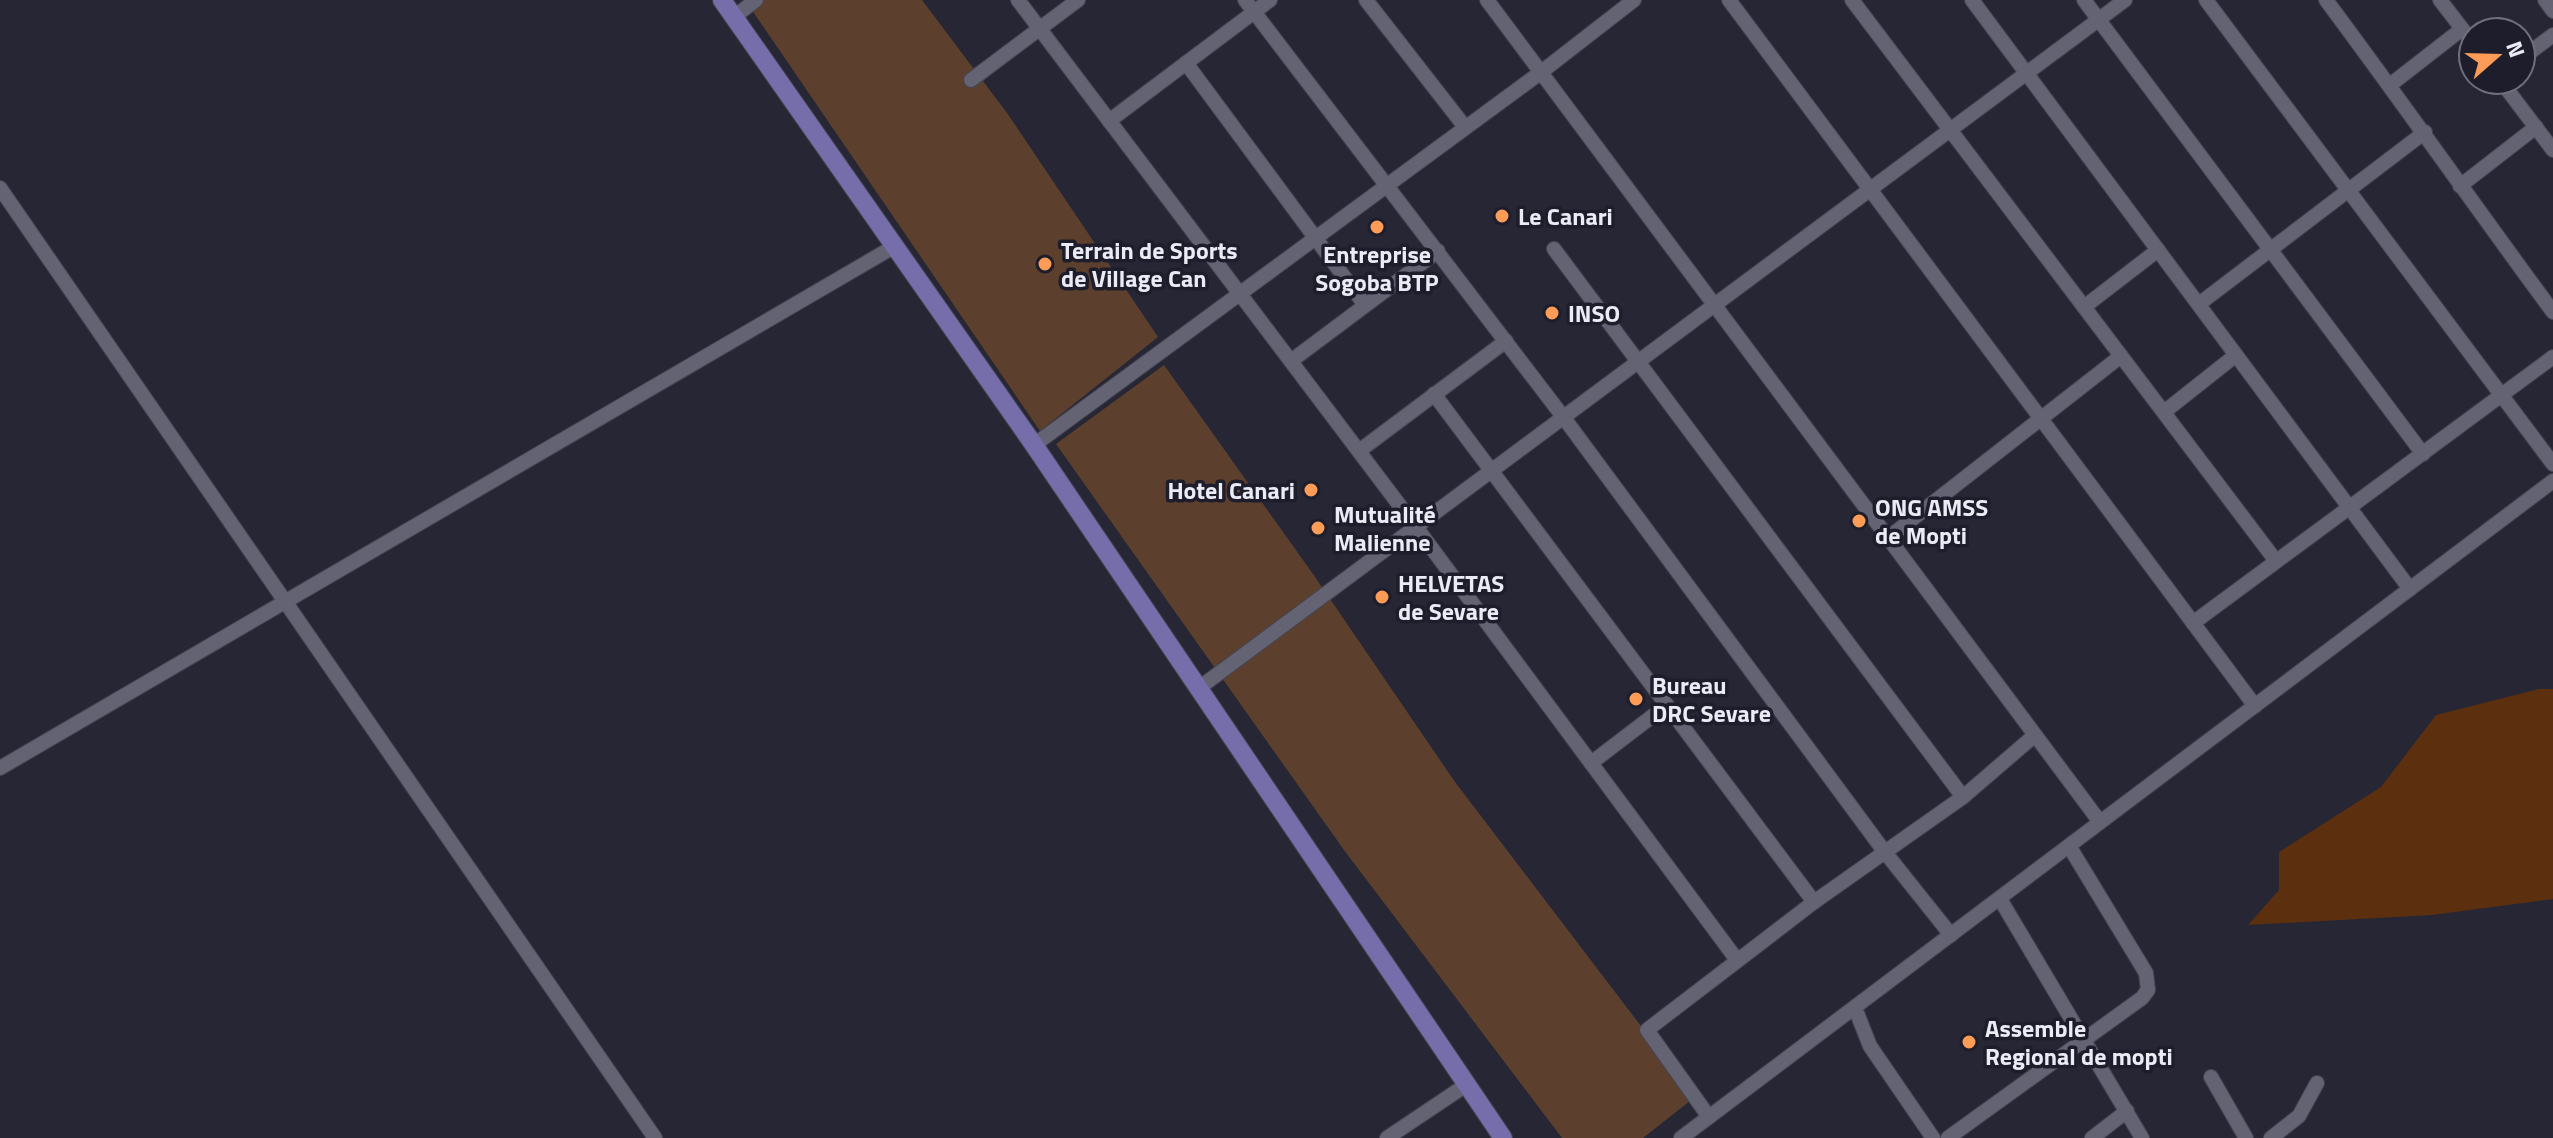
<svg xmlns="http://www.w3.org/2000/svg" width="2553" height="1138" viewBox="0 0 2553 1138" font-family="'Titillium Web',sans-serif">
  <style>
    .green { fill: #5c402d }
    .water { fill: #5c300e }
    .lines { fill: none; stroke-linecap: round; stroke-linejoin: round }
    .minor-casing { stroke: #454450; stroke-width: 16 }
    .major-casing { stroke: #454450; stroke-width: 20 }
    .minor { stroke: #646374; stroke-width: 14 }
    .major { stroke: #756eab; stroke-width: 18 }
    .poi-dot { fill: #fd9c56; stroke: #1e1d2b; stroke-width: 3 }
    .labels { text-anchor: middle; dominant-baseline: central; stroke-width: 7; stroke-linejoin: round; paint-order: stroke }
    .poi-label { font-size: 24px; font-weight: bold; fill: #ebebf5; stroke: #1e1d2b; text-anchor: start }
  </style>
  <rect width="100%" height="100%" fill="#272635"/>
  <g class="green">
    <polygon points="745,0 922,0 1007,113 1158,337 1040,431"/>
    <polygon points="1164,365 1313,574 1455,782 1695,1097 1643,1138 1562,1138 1344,850 1056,444"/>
  </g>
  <polygon class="water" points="2539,689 2553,689 2553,899 2432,915 2248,925 2279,890 2279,852 2381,787 2436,715"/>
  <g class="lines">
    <g class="minor-casing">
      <g id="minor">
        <polyline points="1018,0 1416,527 1737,960"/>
        <polyline points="1245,0 1564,418 1884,851 1951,935"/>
        <polyline points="1366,0 1465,127"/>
        <polyline points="1487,0 2100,822"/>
        <polyline points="1729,0 2255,706"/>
        <polyline points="1852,0 2276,561"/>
        <polyline points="1972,0 2410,589"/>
        <polyline points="2084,0 2423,454"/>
        <polyline points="2206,0 2553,464"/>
        <path d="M2326,0C2403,103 2476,208 2553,312"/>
        <polyline points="2440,0 2473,43"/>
        <polyline points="2545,0 2553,11"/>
        <polyline points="734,17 756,0"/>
        <polyline points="2521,59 2553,35"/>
        <polyline points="1186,63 1365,305"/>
        <polyline points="971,80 1078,0"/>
        <polyline points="2500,80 2553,150"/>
        <polyline points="2390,85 2462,29"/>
        <polyline points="1109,121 1270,0"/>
        <polyline points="2460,186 2536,127"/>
        <polyline points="0,188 655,1138"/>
        <polyline points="1554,249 1963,797"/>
        <polyline points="2199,304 2425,132"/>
        <polyline points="2084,307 2158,250"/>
        <polyline points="1291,361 1438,251"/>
        <polyline points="1434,394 1814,902"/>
        <polyline points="2164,412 2236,355"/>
        <polyline points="1034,445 1540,73 1634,0"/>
        <polyline points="1359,451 1506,341"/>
        <polyline points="1888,538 2121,356"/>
        <polyline points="2193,623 2553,357"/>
        <polyline points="1199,688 2125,0"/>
        <polyline points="1591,763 1667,705"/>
        <polyline points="0,768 895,246"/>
        <polyline points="2000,899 2142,1138"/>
        <polyline points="1855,1008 1870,1046 1933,1138"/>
        <polyline points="2211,1077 2246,1138"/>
        <polyline points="1709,1117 1647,1030 1814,902 1963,797 2035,735"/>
        <polyline points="1387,1138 1466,1085"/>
        <polyline points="1681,1138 2553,481"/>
        <polyline points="1948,1138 2142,998 2148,990 2146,973 2069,846"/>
        <polyline points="2092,1138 2127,1111"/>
        <polyline points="2271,1138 2299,1116 2317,1083"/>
      </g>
    </g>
    <g class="major-casing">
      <polyline id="major" points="722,0 1034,445 1503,1138"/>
    </g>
    <use href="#minor" class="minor"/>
    <use href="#major" class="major"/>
  </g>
  <g class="poi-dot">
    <circle cx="1502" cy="216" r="8"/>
    <circle cx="1377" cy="227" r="8"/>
    <circle cx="1045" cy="264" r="8"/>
    <circle cx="1552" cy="313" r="8"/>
    <circle cx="1311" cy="490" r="8"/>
    <circle cx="1859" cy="521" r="8"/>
    <circle cx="1318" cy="528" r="8"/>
    <circle cx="1382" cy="597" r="8"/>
    <circle cx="1636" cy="699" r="8"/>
    <circle cx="1969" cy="1042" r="8"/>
  </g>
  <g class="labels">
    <g class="poi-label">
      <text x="1518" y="216">Le Canari</text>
      <text x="1061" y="250">Terrain de Sports<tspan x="1061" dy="28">de Village Can</tspan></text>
      <text x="1377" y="254" text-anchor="middle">Entreprise<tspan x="1377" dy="28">Sogoba BTP</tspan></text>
      <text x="1568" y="313">INSO</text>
      <text x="1295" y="490" text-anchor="end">Hotel Canari</text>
      <text x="1875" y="507">ONG AMSS<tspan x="1875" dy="28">de Mopti</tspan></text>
      <text x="1334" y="514">Mutualité<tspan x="1334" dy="28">Malienne</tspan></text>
      <text x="1398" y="583">HELVETAS<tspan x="1398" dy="28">de Sevare</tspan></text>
      <text x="1652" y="685">Bureau<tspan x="1652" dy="28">DRC Sevare</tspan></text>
      <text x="1985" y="1028">Assemble<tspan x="1985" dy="28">Regional de mopti</tspan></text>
    </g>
  </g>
  <g transform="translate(2497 56) rotate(70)"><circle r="38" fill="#1e1d2b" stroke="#706f7c" stroke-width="2"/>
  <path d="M0-6L14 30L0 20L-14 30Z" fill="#fd9c56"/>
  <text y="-12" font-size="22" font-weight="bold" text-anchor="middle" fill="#ebebf5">N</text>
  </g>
</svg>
